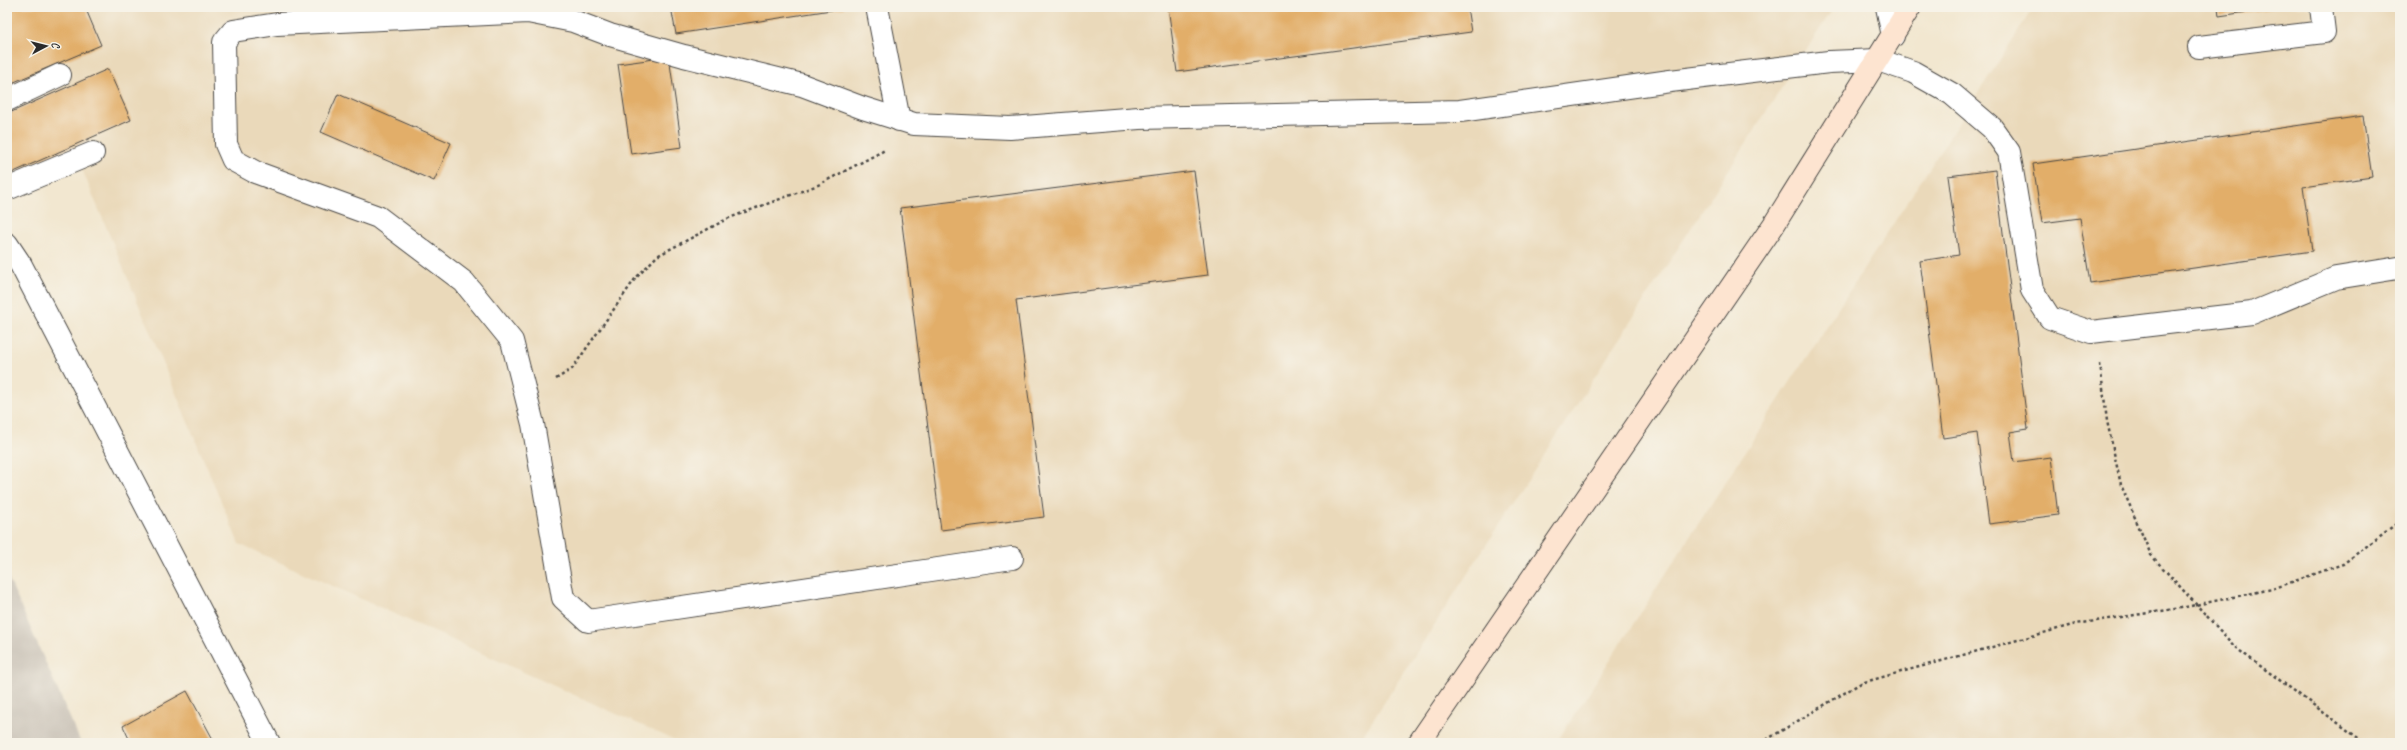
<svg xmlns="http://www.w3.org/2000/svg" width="2407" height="750" viewBox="0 0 2407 750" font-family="Caveat,sans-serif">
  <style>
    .built { fill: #ead9ba }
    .industrial { fill: #cac3b8 }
    .building { fill: #e2ae69 }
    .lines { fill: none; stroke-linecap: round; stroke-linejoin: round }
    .lane-casing { stroke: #494744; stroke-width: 24 }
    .secondary-casing { stroke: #494744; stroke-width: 24 }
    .path { stroke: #494744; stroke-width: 2.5; stroke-dasharray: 3 3; stroke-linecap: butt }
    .lane { stroke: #fff; stroke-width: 22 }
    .secondary { stroke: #fde4d0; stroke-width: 22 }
  </style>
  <rect width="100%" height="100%" fill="#f7f3e8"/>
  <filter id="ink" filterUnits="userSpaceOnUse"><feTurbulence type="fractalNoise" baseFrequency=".025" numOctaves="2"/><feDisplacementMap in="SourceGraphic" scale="8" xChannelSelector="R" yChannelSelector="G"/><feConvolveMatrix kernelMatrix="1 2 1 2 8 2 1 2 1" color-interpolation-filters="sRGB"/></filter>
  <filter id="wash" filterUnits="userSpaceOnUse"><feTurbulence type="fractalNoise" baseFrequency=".012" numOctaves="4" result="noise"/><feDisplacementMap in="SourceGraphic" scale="16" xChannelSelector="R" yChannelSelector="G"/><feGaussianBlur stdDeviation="0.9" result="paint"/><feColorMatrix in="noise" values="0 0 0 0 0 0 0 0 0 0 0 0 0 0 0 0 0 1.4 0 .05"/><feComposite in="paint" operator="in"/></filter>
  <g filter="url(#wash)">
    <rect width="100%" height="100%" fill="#f2e7d0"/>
    <g class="built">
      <polygon points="14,7 1834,7 1358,743 681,743 239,544"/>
      <polygon points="2034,7 2400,7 2400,743 1556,743"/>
    </g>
    <polygon class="industrial" points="7,575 81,743 7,743"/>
    <g id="blocks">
      <g class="building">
        <polygon points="7,7 85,7 101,45 7,85"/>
        <polygon points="671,7 844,7 844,8 676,34"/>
        <polygon points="1168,7 1467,7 1471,32 1177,72"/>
        <polygon points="2218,7 2275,7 2275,8 2219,16"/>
        <polygon points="669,57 682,147 631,154 618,64"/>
        <polygon points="108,69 131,120 7,175 7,114"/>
        <polygon points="338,94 451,143 434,181 321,132"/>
        <polygon points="2363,116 2372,177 2303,187 2312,251 2090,283 2080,218 2042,223 2033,164"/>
        <polygon points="1995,170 2028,429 2010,432 2014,462 2051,457 2058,515 1989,524 1977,433 1943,438 1920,261 1959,255 1948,176"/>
        <polygon points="1194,171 1208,275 1016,300 1044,517 941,530 900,208"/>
        <polygon points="187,691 215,743 131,743 123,726"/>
      </g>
    </g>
  </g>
  <g filter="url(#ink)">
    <use href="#blocks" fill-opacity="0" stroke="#494744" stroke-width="1"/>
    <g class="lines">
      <g class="lane-casing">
        <g id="lane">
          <polyline points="877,7 899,120"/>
          <polyline points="1887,7 1893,36"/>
          <polyline points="2199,47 2324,32 2321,7"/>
          <polyline points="7,100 60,75"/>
          <polyline points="7,189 93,153"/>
          <polyline points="7,244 21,265 269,743"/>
          <polyline points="1012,558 588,621 563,598 533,424 512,341 464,282 378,217 255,172 233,160 226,144 224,42 233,31 277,24 528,12 573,21 610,35 684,56 802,85 863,108 914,124 1010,128 1139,118 1460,111 1670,81 1829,62 1878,60 1913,72 1952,94 1992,128 2009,152 2032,290 2050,318 2091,332 2252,313 2336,278 2398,268"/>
        </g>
      </g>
      <g class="secondary-casing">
        <polyline id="secondary" points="1419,743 1773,226 1910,7"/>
      </g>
      <g class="path">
        <polyline points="2100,364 2107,421 2121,485 2151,555 2236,648 2365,743"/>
        <polyline points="556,379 572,369 635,279 657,256 729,218 818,185 885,150"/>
        <polyline points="1761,743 1861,683 2076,624 2181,608 2272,589 2343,564 2400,521"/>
      </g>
      <use href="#lane" class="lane"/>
      <use href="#secondary" class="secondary"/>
    </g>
  </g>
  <rect width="2407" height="750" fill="none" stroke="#f7f3e8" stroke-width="24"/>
  <g transform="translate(46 46) rotate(83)" stroke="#f7f3e8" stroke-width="3" paint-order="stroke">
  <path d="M0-3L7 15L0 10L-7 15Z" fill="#2b2b2b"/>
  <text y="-6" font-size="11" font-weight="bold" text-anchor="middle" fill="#2b2b2b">С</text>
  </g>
</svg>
